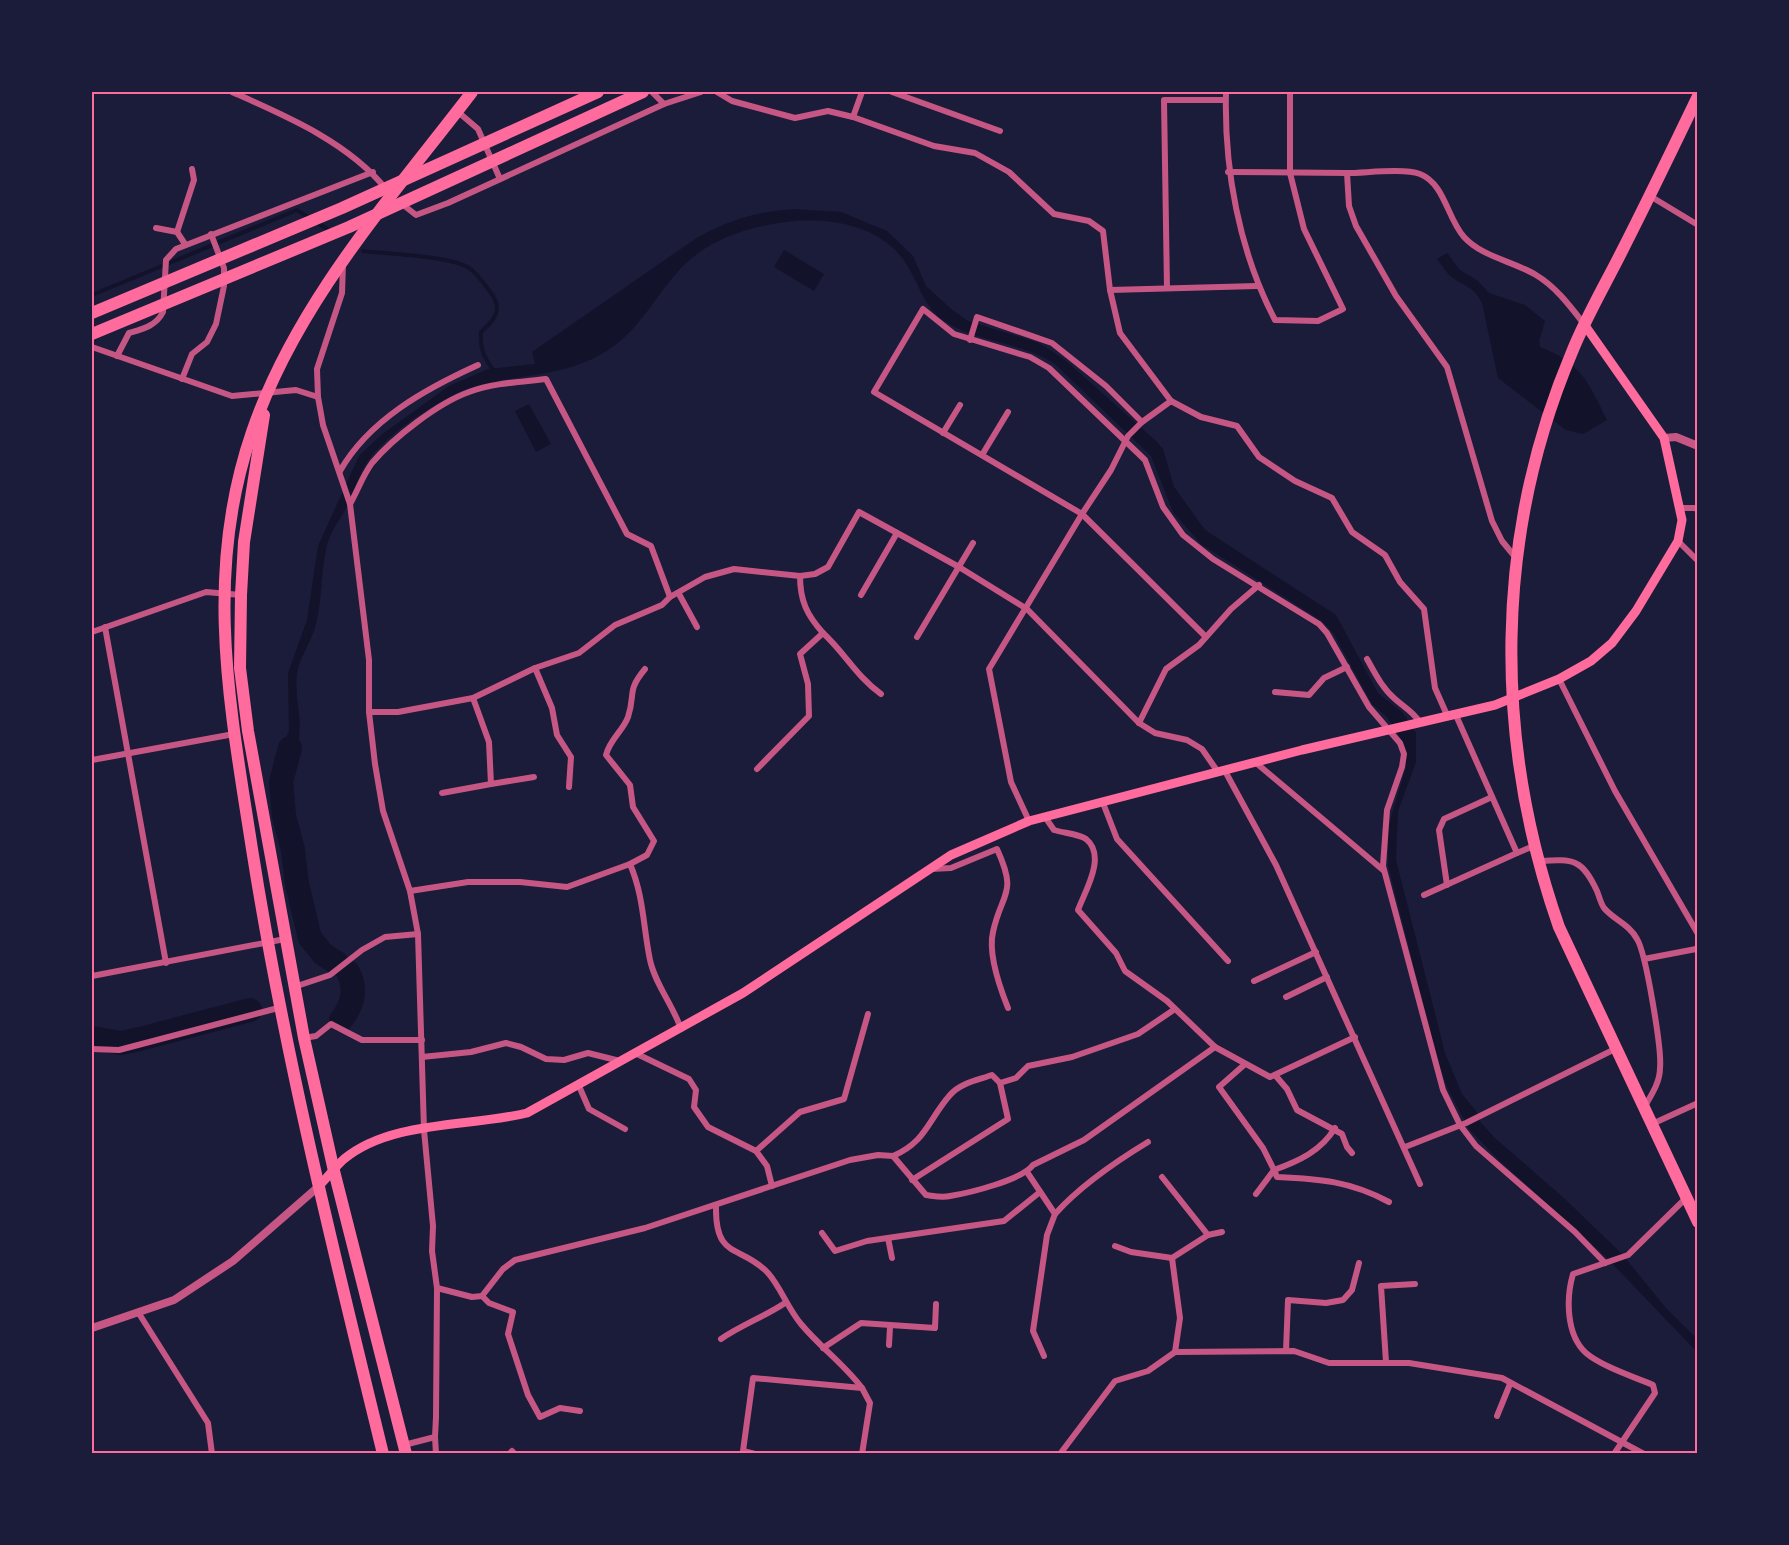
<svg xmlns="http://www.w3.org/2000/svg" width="1789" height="1545" viewBox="0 0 1789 1545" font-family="'DejaVu Sans',sans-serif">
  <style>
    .water { fill: #12122b }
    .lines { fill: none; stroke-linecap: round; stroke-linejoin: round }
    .stream { stroke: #12122b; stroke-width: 4 }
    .river { stroke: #12122b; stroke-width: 24 }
    .minor { stroke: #c65784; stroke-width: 6 }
    .tertiary { stroke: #c65784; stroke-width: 8 }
    .secondary { stroke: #ff6b9d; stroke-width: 9 }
    .trunk { stroke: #ff6b9d; stroke-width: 12 }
    .motorway { stroke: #ff6b9d; stroke-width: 12 }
    .neatline { fill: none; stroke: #ff6b9d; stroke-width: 2 }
  </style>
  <rect width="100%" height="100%" fill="#1b1b3a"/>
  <g class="water">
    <path d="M794,209L841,212L887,231L913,256L926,286L950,308L968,321L1039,343L1050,350L1065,360L1156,441L1163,449L1174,487L1205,530L1336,615L1378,693L1403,713L1416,733V762L1398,811L1396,860L1445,1053L1462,1094L1476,1111L1481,1123L1495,1138L1566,1200L1621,1253L1666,1308L1697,1339V1352L1606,1257L1499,1160L1469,1129L1447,1087L1437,1058L1388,865V828L1406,767L1405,745L1387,717L1372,704L1334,634L1322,621L1201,544L1173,512L1151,456L1055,364C1022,342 980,343 946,322C924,308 920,286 907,265C868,202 758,215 704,249C663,275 648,325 608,350C556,384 497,370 447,398C420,413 388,435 369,459C358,475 353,495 344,512C337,524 329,534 326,549C321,573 322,600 316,624C312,641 300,656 297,673C294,694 302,716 299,737C297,754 290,771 285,788L275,766L289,731L288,673L307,620L318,546L359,456L381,435L449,386L488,369L535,364L532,352L698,237C732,219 755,212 794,209Z"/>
    <polygon points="784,250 824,274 814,291 774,267"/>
    <path d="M1447,253L1460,270L1477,280L1489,293L1525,305L1545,321L1539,341L1540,347C1582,363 1589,384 1607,420L1583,434L1566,430L1498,378L1482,303C1473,286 1467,288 1453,278C1447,274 1442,265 1437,259Z"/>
    <polygon points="529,404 551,444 536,452 515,411"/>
  </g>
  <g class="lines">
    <g class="stream">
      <path d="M363,251C387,254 451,256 469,268C477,273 485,285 491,293C503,309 495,320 481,332C480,350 484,358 495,372"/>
      <polyline points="92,295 297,210 332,232"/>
    </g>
    <g class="river">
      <polyline points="290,748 281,782 284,816 293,850 297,884 310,938 323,954 337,963"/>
      <path d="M341,1020C353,1005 357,989 348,972"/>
      <polyline points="92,1038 121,1043 140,1039 250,1010"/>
    </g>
    <g class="minor">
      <path d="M232,92C286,116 348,142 386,189"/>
      <polyline points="652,92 664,104"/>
      <polyline points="717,92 732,101 795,118 828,111 853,117 934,146 975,153 1009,172 1054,214 1089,221 1103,231 1110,290 1120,333 1171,401 1201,417 1237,426 1259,457 1295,481 1332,498 1352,532 1385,555 1400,582 1424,609 1435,688 1447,715"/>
      <polyline points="892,92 1000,131"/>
      <path d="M1226,92C1224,169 1239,251 1275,320L1318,321L1343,309L1304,229L1290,173V92"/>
      <polyline points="457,111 478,129 500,179"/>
      <polyline points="853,117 862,92"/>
      <polyline points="1228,172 1347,173"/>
      <polyline points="1650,196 1698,225"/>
      <polyline points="402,204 416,215 448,203 664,104 701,92"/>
      <polyline points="156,228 177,232 185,244"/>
      <polyline points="177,232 194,180 192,169"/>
      <polyline points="343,264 342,293 317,369 318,397 323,425 350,504 369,660 369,712 375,764 383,811 410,891 418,934 424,1130 433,1226 432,1251 437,1288 436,1417 435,1437 404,1445"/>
      <polyline points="1167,288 1164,100 1225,100"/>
      <polyline points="1110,290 1257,286"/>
      <polyline points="970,340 977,317 1052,343 1106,386 1142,422"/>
      <polyline points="92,347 232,396 296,390 318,397"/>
      <path d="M117,356L129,333C143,329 156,326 163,312L166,260L176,249L373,172"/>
      <polyline points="182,379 192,354 207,342 216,324 224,286 224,268 211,234"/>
      <polyline points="943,433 960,405"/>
      <polyline points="982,455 1008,412"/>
      <path d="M340,471C369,420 425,389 478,365"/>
      <path d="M350,504C357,492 363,475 372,463C393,438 438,403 469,392C493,383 520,382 546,379L627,534L651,546L670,597"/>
      <polyline points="1679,508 1695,508 1698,510"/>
      <polyline points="1678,541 1698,561"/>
      <path d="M1516,558L1502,541L1492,521L1447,367L1396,296L1356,226L1349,206L1347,173C1366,173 1403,168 1420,174C1445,184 1447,218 1464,237C1482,257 1513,261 1536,275C1556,287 1570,306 1584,324"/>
      <polyline points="679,594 697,627"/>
      <polyline points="861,595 897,533"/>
      <polyline points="105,627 166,963"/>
      <polyline points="92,632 206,592 241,595"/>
      <path d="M823,633C844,652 857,677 881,694"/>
      <polyline points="917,637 973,543"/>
      <polyline points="1206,637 1082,514 874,392 923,309 954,334 1030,357 1049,368 1145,460 1163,507 1183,535 1213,559 1319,624 1327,633 1369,707 1400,743 1404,754 1402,767 1387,810 1383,866 1443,1090 1460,1125 1476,1146 1575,1232 1605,1263"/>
      <path d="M1367,659C1375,673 1382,688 1395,699C1404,707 1412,711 1419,721"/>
      <polyline points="535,668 552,708 557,735 571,757 569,787"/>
      <polyline points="1559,679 1615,791 1698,934"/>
      <polyline points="1275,692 1309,695 1324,678 1347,667"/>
      <polyline points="369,712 398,712 473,698 535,668 579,653 615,625 662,605 670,597 705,577 734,569 800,576 815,574 828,567 859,512 959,567 1027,609 1139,723 1155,733 1187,740 1202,749 1218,772"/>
      <polyline points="1139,723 1166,669 1199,645 1231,609 1259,585"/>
      <polyline points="92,760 234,734"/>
      <polyline points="1255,762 1383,870"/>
      <path d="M757,769L809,716L808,684L800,654L823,633C807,615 800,601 800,576"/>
      <polyline points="1225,771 1276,865 1420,1184"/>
      <polyline points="491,784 534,777"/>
      <polyline points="442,793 491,784 489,742 473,698"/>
      <polyline points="1103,803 1117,839 1228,961"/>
      <path d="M1045,817L1054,830C1063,833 1079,834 1086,839C1107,856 1085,891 1078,910L1116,953L1125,971L1167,1001L1215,1047L1270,1077L1355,1037"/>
      <polyline points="1029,821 1011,782 989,669 1082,514 1111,470 1128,436 1142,422 1171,401"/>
      <polyline points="1517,853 1534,846"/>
      <path d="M1540,861C1574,859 1582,859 1597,891C1599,896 1601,904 1604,908C1614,920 1629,924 1637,939C1646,953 1662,1050 1660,1068C1660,1082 1652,1094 1645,1106"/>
      <path d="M630,864L647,855L654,841L633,807L630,785L606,755C610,739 623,731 628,717C636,693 626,692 645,669"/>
      <path d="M931,869L951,868L997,849C1018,895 1002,891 993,932C988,953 1000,988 1008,1008"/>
      <polyline points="1447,885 1439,830 1444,819 1492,797"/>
      <path d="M410,891L468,882H520L567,887L630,864C644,897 643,926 650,960C655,984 673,1005 681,1029"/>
      <polyline points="1424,895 1517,853 1455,713"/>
      <polyline points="1644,959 1696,949 1698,951"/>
      <polyline points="92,976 285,939"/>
      <polyline points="1254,981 1316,952"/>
      <polyline points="294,987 330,975 362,950 385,937 418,934"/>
      <polyline points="1286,997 1327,977"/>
      <polyline points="304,1038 316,1036 331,1024 362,1040 422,1040"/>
      <polyline points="92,1049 119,1050 278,1008"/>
      <polyline points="635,1053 689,1079 696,1090 694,1107 708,1127 756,1151"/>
      <polyline points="422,1057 471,1052 506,1043 521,1047 546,1059 564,1060 588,1053 620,1061"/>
      <polyline points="1244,1065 1219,1087 1263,1148 1274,1170 1256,1194"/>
      <polyline points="1275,1075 1287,1089 1297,1110 1342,1134 1347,1147 1352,1153"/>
      <polyline points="579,1086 589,1109 625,1129"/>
      <polyline points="1652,1124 1698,1103"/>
      <path d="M1335,1128C1321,1151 1299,1161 1274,1170L1277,1177C1320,1179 1350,1181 1389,1202"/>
      <polyline points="1405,1147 1466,1123 1615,1049"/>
      <path d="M893,1156C926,1142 928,1120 950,1095C960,1083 978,1080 992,1075L1000,1083"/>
      <polyline points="1027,1172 1055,1214 1047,1235 1033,1331 1044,1356"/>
      <polyline points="912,1180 1008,1119 1000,1083 1016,1078 1028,1066 1072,1057 1138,1034 1175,1009"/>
      <polyline points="772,1186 767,1166 756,1151 800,1112 844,1099 868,1014"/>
      <path d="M716,1206C715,1261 741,1244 768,1273C780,1286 788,1309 801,1324C820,1347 844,1364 862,1388"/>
      <path d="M1055,1214C1081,1185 1115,1162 1148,1142"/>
      <polyline points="822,1233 835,1251 867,1241 1004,1221 1040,1192"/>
      <polyline points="1208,1235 1222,1232"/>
      <polyline points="888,1238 892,1258"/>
      <polyline points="1115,1246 1131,1252 1172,1258 1208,1235 1162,1177"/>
      <polyline points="1172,1258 1180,1318 1175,1352"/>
      <path d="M437,1288L472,1297L482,1296L503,1269L515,1260L645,1228L850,1160L878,1155L893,1156L926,1195C934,1196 942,1198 950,1196C969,1193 1022,1180 1033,1165L1084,1140L1215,1047"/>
      <polyline points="482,1296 489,1303 513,1312 508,1334 528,1395 540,1417 560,1408 580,1411"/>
      <polyline points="138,1312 208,1423 212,1454"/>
      <path d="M721,1339C741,1325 764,1317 785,1303"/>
      <polyline points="889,1345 890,1327"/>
      <polyline points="823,1348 861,1323 935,1328 936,1304"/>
      <polyline points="1286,1351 1288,1300 1326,1303 1343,1300 1352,1290 1359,1263"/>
      <polyline points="1386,1362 1381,1286 1415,1284"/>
      <polyline points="1497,1416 1510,1384"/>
      <polyline points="435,1437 436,1454"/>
      <polyline points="509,1454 512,1451 515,1454"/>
      <polyline points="755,1454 743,1451 753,1378 862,1388 870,1403 862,1454"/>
      <polyline points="1060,1454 1115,1381 1148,1371 1175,1352 1294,1351 1329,1363 1409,1363 1502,1378 1644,1454"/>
      <path d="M1614,1454L1655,1393L1653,1385C1634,1377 1601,1366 1586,1353C1566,1335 1566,1298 1573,1274L1628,1255L1685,1199"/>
    </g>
    <g class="tertiary">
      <polyline points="1664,438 1676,437 1698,446"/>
      <polyline points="92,1328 174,1300 233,1261 318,1187"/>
    </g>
    <path class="secondary" d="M318,1187C327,1178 335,1167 344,1159C391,1120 470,1127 527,1113L743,993L951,855L1029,821L1302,750L1495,705L1559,679L1591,661L1612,643L1636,611L1678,541L1682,520L1664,438L1584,324"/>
    <g class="trunk">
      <path d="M1698,96C1673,148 1648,200 1622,251C1605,285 1586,317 1572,352C1494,536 1493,739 1559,927L1698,1222"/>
      <polyline points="264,415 244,542 241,595 240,668 248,731 304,1038 334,1171 406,1454"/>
      <path d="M383,1454C334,1253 284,1053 252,849C230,707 203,574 252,432C296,303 391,198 472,92"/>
    </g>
    <g class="motorway">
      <polyline points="92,313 342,208 598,92"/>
      <polyline points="92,334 349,227 643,92"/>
    </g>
  </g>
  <rect width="1789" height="1545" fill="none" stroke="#1b1b3a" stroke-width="186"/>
  <rect x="93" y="93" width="1603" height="1359" class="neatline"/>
</svg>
